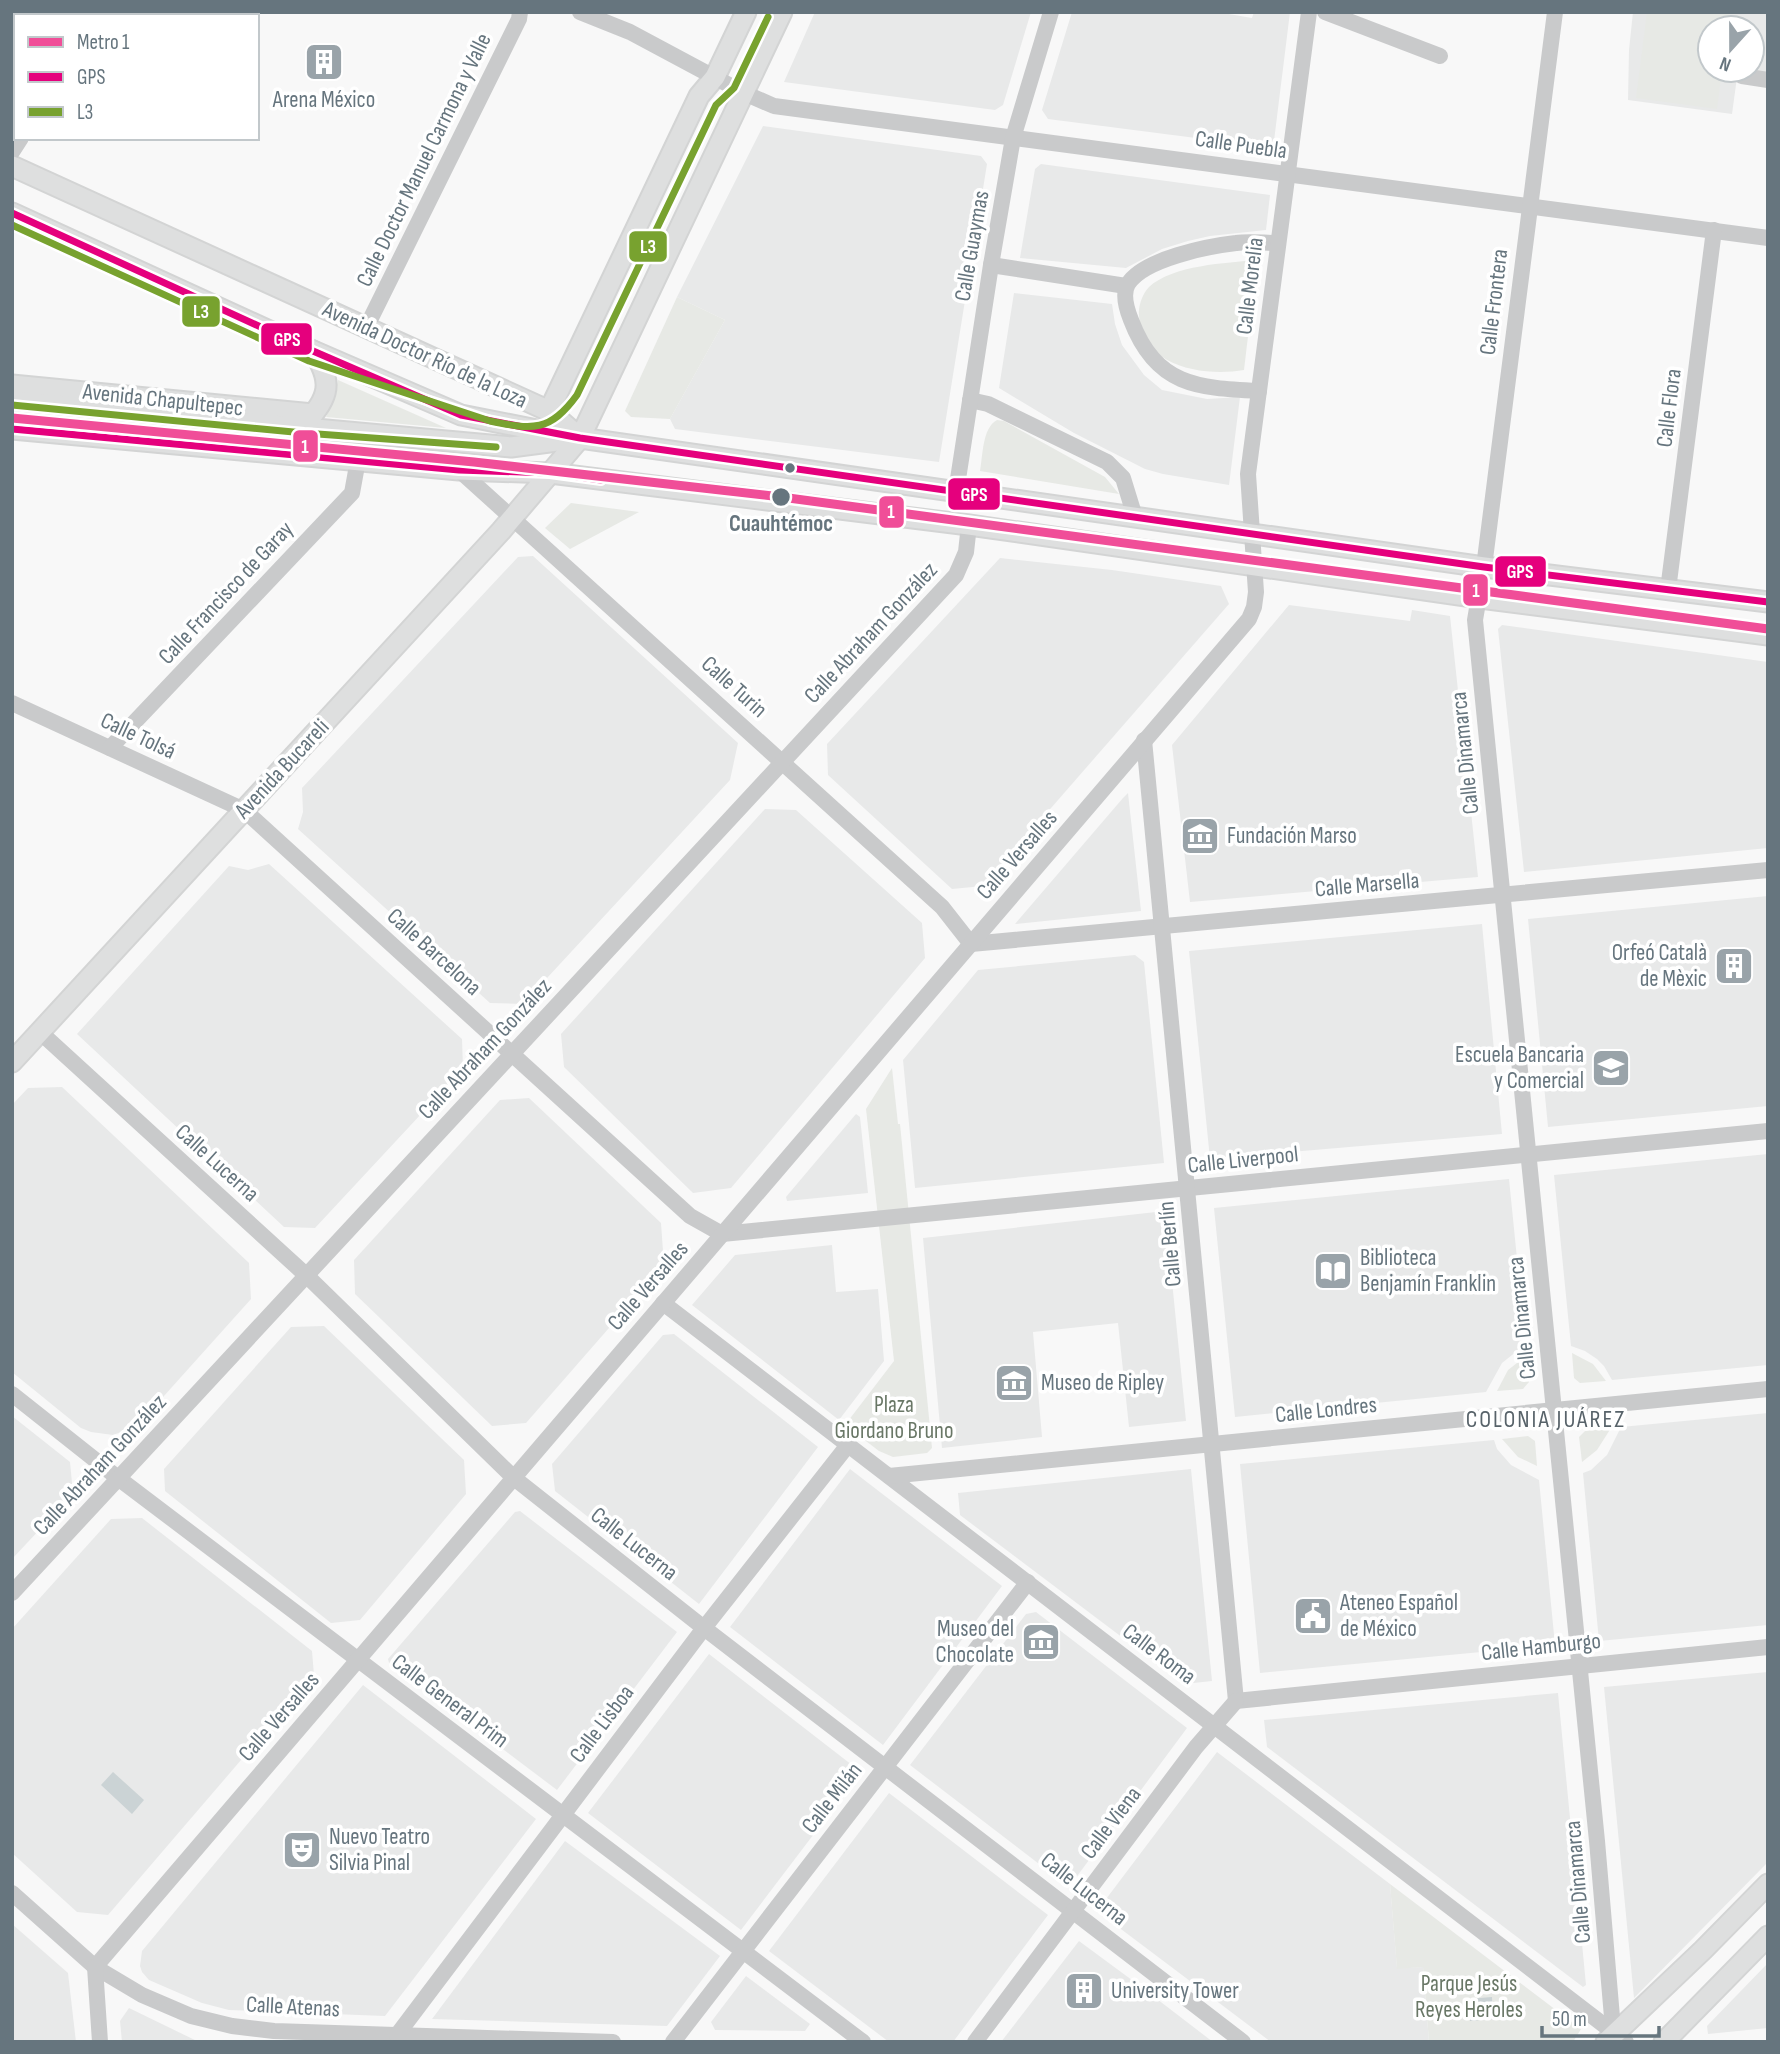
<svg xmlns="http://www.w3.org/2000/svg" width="1780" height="2054" viewBox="0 0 1780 2054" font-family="'Sofia Sans Condensed',sans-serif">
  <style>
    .built { fill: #e8e9e9; fill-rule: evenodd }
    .green { fill: #e7e9e5 }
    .water { fill: #cbd3d5 }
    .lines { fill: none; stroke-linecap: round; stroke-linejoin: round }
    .major-casing { stroke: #d3d4d4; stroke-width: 23 }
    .minor { stroke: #c9cacb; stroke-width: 16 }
    .major { stroke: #dedfdf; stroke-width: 19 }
    .bus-1-casing { stroke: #fff; stroke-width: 12 }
    .bus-2-casing { stroke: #fff; stroke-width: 12 }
    .bus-1 { stroke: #e5007d; stroke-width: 7 }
    .bus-2 { stroke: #78a22f; stroke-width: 7 }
    .metro-1-casing { stroke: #fff; stroke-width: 14 }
    .metro-1 { stroke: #f04e98; stroke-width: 9 }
    .bus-dot { fill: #66757e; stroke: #fff; stroke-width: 2.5 }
    .labels { text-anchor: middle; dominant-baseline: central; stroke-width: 7; stroke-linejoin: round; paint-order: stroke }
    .poi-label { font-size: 23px; fill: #66757e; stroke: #fff; text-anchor: start }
    .street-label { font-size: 23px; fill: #66757e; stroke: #fff }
    .stop-label { font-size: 23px; font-weight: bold; fill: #66757e; stroke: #fff }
    .park-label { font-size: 23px; fill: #697766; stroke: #fff }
    .neighbourhood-label { font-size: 24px; letter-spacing: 2px; fill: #58636a; stroke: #fff }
    .line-badge { stroke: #fff; stroke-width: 2.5 }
    .badge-label { font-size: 19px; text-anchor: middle; font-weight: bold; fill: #fff }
  </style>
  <rect width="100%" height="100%" fill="#f8f8f8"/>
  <g class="built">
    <polygon points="12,12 72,12 70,16 16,16 16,102 12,108"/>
    <polygon points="815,12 1031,12 1003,105 995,110 784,82"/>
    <polygon points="1072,12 1217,12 1252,18 1254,12 1290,12 1274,141 1266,147 1048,119 1042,110"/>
    <path d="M1633,12H1768V74L1738,70L1732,114L1628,100L1629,50ZM1710,28H1752V70H1710Z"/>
    <polygon points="763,126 981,156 987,164 939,462 675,429 670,419 725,320 677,297"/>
    <polygon points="1041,164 1270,195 1266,230 1210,236 1188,241 1162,249 1126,268 1020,258 1035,169"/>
    <polygon points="1014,293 1112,304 1115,324 1122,345 1144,375 1162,390 1207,399 1240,397 1229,485 1163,474 1145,469 1074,433 999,388"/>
    <polygon points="533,556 738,743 730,780 523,1004 490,1003 298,829 303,812 302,788 518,557"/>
    <polygon points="1000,558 1112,570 1221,586 1229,604 983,886 952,889 828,775 827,744"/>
    <polygon points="1289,605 1410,621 1412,610 1450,616 1478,877 1190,902 1172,745"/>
    <polygon points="1502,625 1768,662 1768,848 1524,872 1498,629"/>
    <polygon points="1128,793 1141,911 1015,924 1123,798"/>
    <polygon points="765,809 796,810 922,923 925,958 731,1188 693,1193 564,1067 561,1034"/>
    <polygon points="269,864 462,1039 463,1069 315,1228 284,1227 77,1034 229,866 248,870"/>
    <polygon points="1768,896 1768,1106 1548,1127 1528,919"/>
    <polygon points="1482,924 1502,1134 1210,1159 1189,951"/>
    <polygon points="1135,955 1144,962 1164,1163 915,1188 903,1060 978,970"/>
    <polygon points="62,1087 249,1263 251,1299 137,1426 113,1435 91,1432 81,1428 12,1372 12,1105 28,1088"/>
    <polygon points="529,1098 661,1223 664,1265 526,1423 492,1426 355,1294 354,1260 500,1100"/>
    <polygon points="856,1114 860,1117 868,1193 787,1201 786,1197"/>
    <polygon points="1768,1154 1768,1365 1612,1380 1604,1366 1597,1359 1585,1351 1571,1346 1554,1175"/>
    <polygon points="1509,1179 1526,1348 1517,1351 1502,1363 1486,1392 1235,1417 1214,1208"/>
    <polygon points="1165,1211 1186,1421 1129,1427 1118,1323 1033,1332 1042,1437 942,1448 923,1238"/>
    <polygon points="832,1245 836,1292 878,1289 884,1361 839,1420 692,1305 735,1255"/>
    <polygon points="324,1326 464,1460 466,1494 360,1620 331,1623 165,1491 164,1469 291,1327"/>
    <polygon points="674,1334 818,1447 699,1604 555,1491 552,1464 663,1335"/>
    <polygon points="1768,1413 1768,1625 1599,1641 1583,1473 1591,1470 1607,1455 1621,1427"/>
    <polygon points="12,1416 70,1462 73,1494 12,1559"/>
    <polygon points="1494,1440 1497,1449 1511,1465 1539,1480 1555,1645 1260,1673 1240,1464"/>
    <polygon points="850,1469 1002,1586 883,1745 730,1627"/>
    <polygon points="1191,1469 1212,1681 1184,1684 960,1515 958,1493"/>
    <polygon points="520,1511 677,1632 557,1790 389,1663 388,1659 515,1512"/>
    <polygon points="142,1518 312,1651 314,1675 108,1915 77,1912 12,1853 12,1629 111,1519"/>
    <polygon points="1036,1612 1187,1728 1069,1887 910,1765 1026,1614"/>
    <polygon points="709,1654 861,1772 741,1930 588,1813"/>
    <polygon points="1768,1672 1768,1862 1634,1998 1604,1687"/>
    <polygon points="363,1685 536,1819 385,2016 229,2010 202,2003 149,1980 142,1972 140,1966 142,1951"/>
    <polygon points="1558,1693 1586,1985 1583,1987 1267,1747 1264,1720"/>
    <polygon points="1217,1752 1390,1884 1397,1968 1423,1967 1429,2042 1271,2042 1097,1911"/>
    <polygon points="889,1793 1048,1915 953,2042 889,2042 769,1951"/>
    <polygon points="565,1841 720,1956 667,2026 432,2019"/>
    <polygon points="12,1924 68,1973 76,2042 12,2042"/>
    <polygon points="1079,1941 1140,1986 1213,2042 1001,2042"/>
    <polygon points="1768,1963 1768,2028 1708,2034 1707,2026"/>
    <polygon points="746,1976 810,2024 805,2031 715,2030 711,2022"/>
    <polygon points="129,2008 199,2042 122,2042 120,2021"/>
  </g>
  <g class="green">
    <polygon points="1647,12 1729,12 1727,28 1710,28 1710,70 1722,70 1717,109 1636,98"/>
    <path d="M1257,260L1244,370C1204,377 1142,367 1139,316C1138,307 1142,294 1149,287C1173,265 1226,263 1257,260Z"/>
    <polygon points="677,297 725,320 670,419 631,417 625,411"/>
    <polygon points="338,380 446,428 326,417 333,400"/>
    <path d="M997,420L1004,421L1105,477L1119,494L980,471C983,456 982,428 997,420Z"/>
    <polygon points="571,503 639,512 570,549 545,528"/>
    <polygon points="892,1068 898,1124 900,1124 932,1448 927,1453 893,1457 879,1451 845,1425 894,1361 866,1109"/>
    <polygon points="1572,1353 1593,1364 1606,1381 1580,1383 1574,1378"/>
    <polygon points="1526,1356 1529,1382 1523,1389 1497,1391 1508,1370"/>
    <polygon points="1611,1428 1597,1450 1582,1462 1579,1437 1585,1431"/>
    <polygon points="1528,1436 1535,1441 1537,1466 1518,1457 1502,1439"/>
    <polygon points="1390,1884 1581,2029 1573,2042 1429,2042 1423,1967 1397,1969"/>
  </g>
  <g class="water">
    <polygon points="113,1772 144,1800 132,1814 101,1785"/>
    <polygon points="1492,1997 1493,2019 1470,2021 1468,1999"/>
  </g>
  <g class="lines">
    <g class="major-casing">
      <g id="major">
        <polyline points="12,166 549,411 580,438"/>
        <polyline points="12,213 313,351 461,415 562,435"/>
        <polyline points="12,385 313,414"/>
        <polyline points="12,401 511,447 580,438 1484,567 1768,602"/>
        <polyline points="549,411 699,96 715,77 746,12"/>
        <path d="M305,423C330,398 333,381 313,351"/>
        <polyline points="12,429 459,470 550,473 969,525 1480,598 1768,635"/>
        <polyline points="12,1062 501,531 580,438 782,12"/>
        <polyline points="1606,2042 1703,1950 1768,1884"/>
        <polyline points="1664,2042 1768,1936"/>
      </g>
    </g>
    <g class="minor">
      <polyline points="580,12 630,32 744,93 774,106 1768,238"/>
      <polyline points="1325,12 1440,56"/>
      <polyline points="1555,12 1484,567 1475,620 1597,1841 1612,2017 1615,2033"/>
      <polyline points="98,16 100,12"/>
      <polyline points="1742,76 1768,80"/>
      <polyline points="12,152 21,138"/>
      <polyline points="991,265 1126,286"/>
      <polyline points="366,328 519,19 520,12"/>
      <path d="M1259,391C1197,388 1156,386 1131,320C1127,310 1122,294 1128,284C1143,259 1209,246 1236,243C1249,241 1264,243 1278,243"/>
      <polyline points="970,400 988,404 1107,462 1123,478 1135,517"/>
      <polyline points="459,470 942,907 971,944 1768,870"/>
      <polyline points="956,492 991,265 1013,138 1051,12"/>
      <polyline points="1668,590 1714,230"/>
      <polyline points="12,703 244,810 690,1216 722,1234 1768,1131"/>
      <polyline points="1144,740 1236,1701"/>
      <polyline points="110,748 352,493 358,460"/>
      <polyline points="40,1032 307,1276 514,1478 704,1628 1243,2042"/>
      <polyline points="663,1303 1626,2042"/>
      <polyline points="12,1394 118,1478 863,2042"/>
      <polyline points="889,1476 1768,1389"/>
      <polyline points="12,1593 956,575 966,552 969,525"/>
      <polyline points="1236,1701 1768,1647"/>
      <polyline points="12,1893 95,1967 142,1995 191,2016 232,2026 274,2031 613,2042"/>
      <polyline points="397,2035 704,1628 848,1445"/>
      <polyline points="100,2042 95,1967 1249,619 1254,607 1256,592 1248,474 1309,12"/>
      <polyline points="673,2042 1028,1582"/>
      <polyline points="975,2042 1196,1747 1236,1701"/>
    </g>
    <use href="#major" class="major"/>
    <g class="bus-1-casing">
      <g id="bus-1">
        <polyline points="12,213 313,351 461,415 580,438 1484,567 1768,602"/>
        <polyline points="12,429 459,470 550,473 601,480"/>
      </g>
    </g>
    <g class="bus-2-casing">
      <g id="bus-2">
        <path d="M12,225L309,361L490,421C533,430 550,432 577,395L716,105L734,88L768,17"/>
        <polyline points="12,405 304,433 496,447"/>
      </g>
    </g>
    <use href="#bus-1" class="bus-1"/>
    <use href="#bus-2" class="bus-2"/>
    <g class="metro-1-casing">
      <polyline id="metro-1" points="12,418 474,462 781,497 1768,629"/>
    </g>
    <use href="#metro-1" class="metro-1"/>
  </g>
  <defs>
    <g id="building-square" transform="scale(2.0125)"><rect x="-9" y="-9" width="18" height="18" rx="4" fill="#99a3a9" stroke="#fff"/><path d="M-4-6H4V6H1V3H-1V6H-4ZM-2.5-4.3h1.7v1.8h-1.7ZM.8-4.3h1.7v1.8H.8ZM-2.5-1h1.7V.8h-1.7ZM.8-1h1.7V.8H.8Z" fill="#fff"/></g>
    <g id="museum-square" transform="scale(2.0125)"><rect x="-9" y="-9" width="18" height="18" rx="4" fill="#99a3a9" stroke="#fff"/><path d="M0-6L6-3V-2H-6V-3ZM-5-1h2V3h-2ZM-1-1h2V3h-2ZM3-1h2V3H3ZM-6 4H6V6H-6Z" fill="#fff"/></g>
    <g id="university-square" transform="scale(2.0125)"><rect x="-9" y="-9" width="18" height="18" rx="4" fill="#99a3a9" stroke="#fff"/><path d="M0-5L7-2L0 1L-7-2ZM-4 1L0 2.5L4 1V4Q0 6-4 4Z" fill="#fff"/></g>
    <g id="library-square" transform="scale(2.0125)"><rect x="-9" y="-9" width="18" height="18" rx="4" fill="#99a3a9" stroke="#fff"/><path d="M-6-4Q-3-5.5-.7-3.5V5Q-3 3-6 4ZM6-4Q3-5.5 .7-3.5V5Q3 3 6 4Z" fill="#fff"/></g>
    <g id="civic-square" transform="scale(2.0125)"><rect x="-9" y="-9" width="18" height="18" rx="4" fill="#99a3a9" stroke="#fff"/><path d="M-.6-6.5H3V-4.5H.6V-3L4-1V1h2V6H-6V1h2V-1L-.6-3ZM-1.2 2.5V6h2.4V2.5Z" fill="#fff"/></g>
    <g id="theatre-square" transform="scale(2.0125)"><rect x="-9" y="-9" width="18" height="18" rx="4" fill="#99a3a9" stroke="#fff"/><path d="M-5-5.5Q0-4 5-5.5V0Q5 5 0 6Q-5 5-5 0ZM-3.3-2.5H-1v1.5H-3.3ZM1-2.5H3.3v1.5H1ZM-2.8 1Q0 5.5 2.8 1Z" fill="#fff"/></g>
  </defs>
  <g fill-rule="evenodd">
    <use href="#building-square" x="324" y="62"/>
    <use href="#museum-square" x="1200" y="836"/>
    <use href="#building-square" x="1734" y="966"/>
    <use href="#university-square" x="1611" y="1068"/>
    <use href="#library-square" x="1333" y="1271"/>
    <use href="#museum-square" x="1014" y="1383"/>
    <use href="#civic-square" x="1313" y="1616"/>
    <use href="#museum-square" x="1041" y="1642"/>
    <use href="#theatre-square" x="302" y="1850"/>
    <use href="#building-square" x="1084" y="1991"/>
  </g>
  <g class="bus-dot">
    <circle cx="790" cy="468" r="6"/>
    <circle cx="781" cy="497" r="10"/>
  </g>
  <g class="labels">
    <g class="poi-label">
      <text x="324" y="100" text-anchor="middle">Arena México</text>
      <text x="1227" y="836">Fundación Marso</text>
      <text x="1707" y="953" text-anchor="end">Orfeó Català<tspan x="1707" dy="26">de Mèxic</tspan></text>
      <text x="1584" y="1055" text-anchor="end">Escuela Bancaria<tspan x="1584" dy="26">y Comercial</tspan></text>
      <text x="1360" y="1258">Biblioteca<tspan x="1360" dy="26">Benjamín Franklin</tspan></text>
      <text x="1041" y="1383">Museo de Ripley</text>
      <text x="1340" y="1603">Ateneo Español<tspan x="1340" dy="26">de México</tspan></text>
      <text x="1014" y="1629" text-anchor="end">Museo del<tspan x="1014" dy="26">Chocolate</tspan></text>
      <text x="329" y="1837">Nuevo Teatro<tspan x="329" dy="26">Silvia Pinal</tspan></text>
      <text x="1111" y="1991">University Tower</text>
    </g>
    <g class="street-label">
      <text transform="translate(1241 145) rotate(8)">Calle Puebla</text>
      <text transform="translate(424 160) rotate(-64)">Calle Doctor Manuel Carmona y Valle</text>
      <text transform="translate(972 246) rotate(-80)">Calle Guaymas</text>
      <text transform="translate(1250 286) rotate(-83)">Calle Morelia</text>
      <text transform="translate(1494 302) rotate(-83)">Calle Frontera</text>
      <text transform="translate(425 355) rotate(25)">Avenida Doctor Río de la Loza</text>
      <text transform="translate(163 400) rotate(6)">Avenida Chapultepec</text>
      <text transform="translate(1669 408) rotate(-83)">Calle Flora</text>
      <text transform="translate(226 593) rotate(-47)">Calle Francisco de Garay</text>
      <text transform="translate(871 633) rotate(-47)">Calle Abraham González</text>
      <text transform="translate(734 687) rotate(42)">Calle Turin</text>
      <text transform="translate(138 736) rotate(25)">Calle Tolsá</text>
      <text transform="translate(1465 753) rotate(-96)">Calle Dinamarca</text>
      <text transform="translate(282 769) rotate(-47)">Avenida Bucareli</text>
      <text transform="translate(1017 855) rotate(-49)">Calle Versalles</text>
      <text transform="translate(1367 885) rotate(-5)">Calle Marsella</text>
      <text transform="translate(434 952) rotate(42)">Calle Barcelona</text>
      <text transform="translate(485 1049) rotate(-47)">Calle Abraham González</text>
      <text transform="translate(1243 1160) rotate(-6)">Calle Liverpool</text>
      <text transform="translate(217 1163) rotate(42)">Calle Lucerna</text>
      <text transform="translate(1170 1244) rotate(-95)">Calle Berlín</text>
      <text transform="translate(648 1286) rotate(-49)">Calle Versalles</text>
      <text transform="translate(1522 1318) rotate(-96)">Calle Dinamarca</text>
      <text transform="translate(1326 1410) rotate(-6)">Calle Londres</text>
      <text transform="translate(100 1465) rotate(-47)">Calle Abraham González</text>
      <text transform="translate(634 1544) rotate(38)">Calle Lucerna</text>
      <text transform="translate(1541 1647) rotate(-6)">Calle Hamburgo</text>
      <text transform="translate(1159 1654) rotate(37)">Calle Roma</text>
      <text transform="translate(450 1701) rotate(37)">Calle General Prim</text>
      <text transform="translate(279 1717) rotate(-49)">Calle Versalles</text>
      <text transform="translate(602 1724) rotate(-53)">Calle Lisboa</text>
      <text transform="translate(832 1798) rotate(-52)">Calle Milán</text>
      <text transform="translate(1111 1823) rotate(-53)">Calle Viena</text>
      <text transform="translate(1578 1882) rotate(-95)">Calle Dinamarca</text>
      <text transform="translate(1084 1889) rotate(38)">Calle Lucerna</text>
      <text transform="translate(293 2007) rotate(3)">Calle Atenas</text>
    </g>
    <g class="stop-label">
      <text x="781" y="524">Cuauhtémoc</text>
    </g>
    <g class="park-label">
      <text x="894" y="1405">Plaza<tspan x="894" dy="26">Giordano Bruno</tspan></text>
      <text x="1469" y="1984">Parque Jesús<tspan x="1469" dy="26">Reyes Heroles</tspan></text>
    </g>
    <g class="neighbourhood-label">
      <text x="1546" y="1419">COLONIA JUÁREZ</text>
    </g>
  </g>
  <g class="line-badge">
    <rect x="628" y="230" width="40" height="33" rx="7" fill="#78a22f"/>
    <rect x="181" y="295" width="40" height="33" rx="7" fill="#78a22f"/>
    <rect x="260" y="322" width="53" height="34" rx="7" fill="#e5007d"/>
    <rect x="292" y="429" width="27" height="34" rx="7" fill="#f04e98"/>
    <rect x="947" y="477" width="54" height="34" rx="7" fill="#e5007d"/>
    <rect x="878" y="495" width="27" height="34" rx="7" fill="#f04e98"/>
    <rect x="1494" y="555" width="53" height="33" rx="7" fill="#e5007d"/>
    <rect x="1462" y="573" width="27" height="34" rx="7" fill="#f04e98"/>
  </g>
  <g class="badge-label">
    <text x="648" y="253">L3</text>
    <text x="201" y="318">L3</text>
    <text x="287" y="346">GPS</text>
    <text x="305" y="453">1</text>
    <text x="974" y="501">GPS</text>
    <text x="891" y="518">1</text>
    <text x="1520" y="578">GPS</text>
    <text x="1476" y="597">1</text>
  </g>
  <rect width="1780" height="2054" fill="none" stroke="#66757e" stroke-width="28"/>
  <rect x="14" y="14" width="245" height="126" fill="#ffffff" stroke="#c2c8cb" stroke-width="2"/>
  <rect x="28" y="37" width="35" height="10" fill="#f04e98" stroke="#c2c8cb" stroke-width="2"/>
  <text x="77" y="49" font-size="21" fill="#66757e">Metro 1</text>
  <rect x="28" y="72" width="35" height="10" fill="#e5007d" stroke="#c2c8cb" stroke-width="2"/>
  <text x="77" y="84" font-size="21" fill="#66757e">GPS</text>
  <rect x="28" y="107" width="35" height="10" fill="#78a22f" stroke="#c2c8cb" stroke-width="2"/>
  <text x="77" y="119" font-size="21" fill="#66757e">L3</text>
  <g transform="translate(1731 49) rotate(201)"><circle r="33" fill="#ffffff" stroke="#c2c8cb" stroke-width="2"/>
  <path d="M0-5L12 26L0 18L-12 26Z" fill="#99a3a9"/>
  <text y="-10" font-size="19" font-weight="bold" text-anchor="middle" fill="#66757e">N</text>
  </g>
  <path d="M1542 2026v10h117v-10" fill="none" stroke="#66757e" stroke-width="3.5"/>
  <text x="1552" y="2026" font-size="21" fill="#66757e" stroke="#ffffff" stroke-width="5" paint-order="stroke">50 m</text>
</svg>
